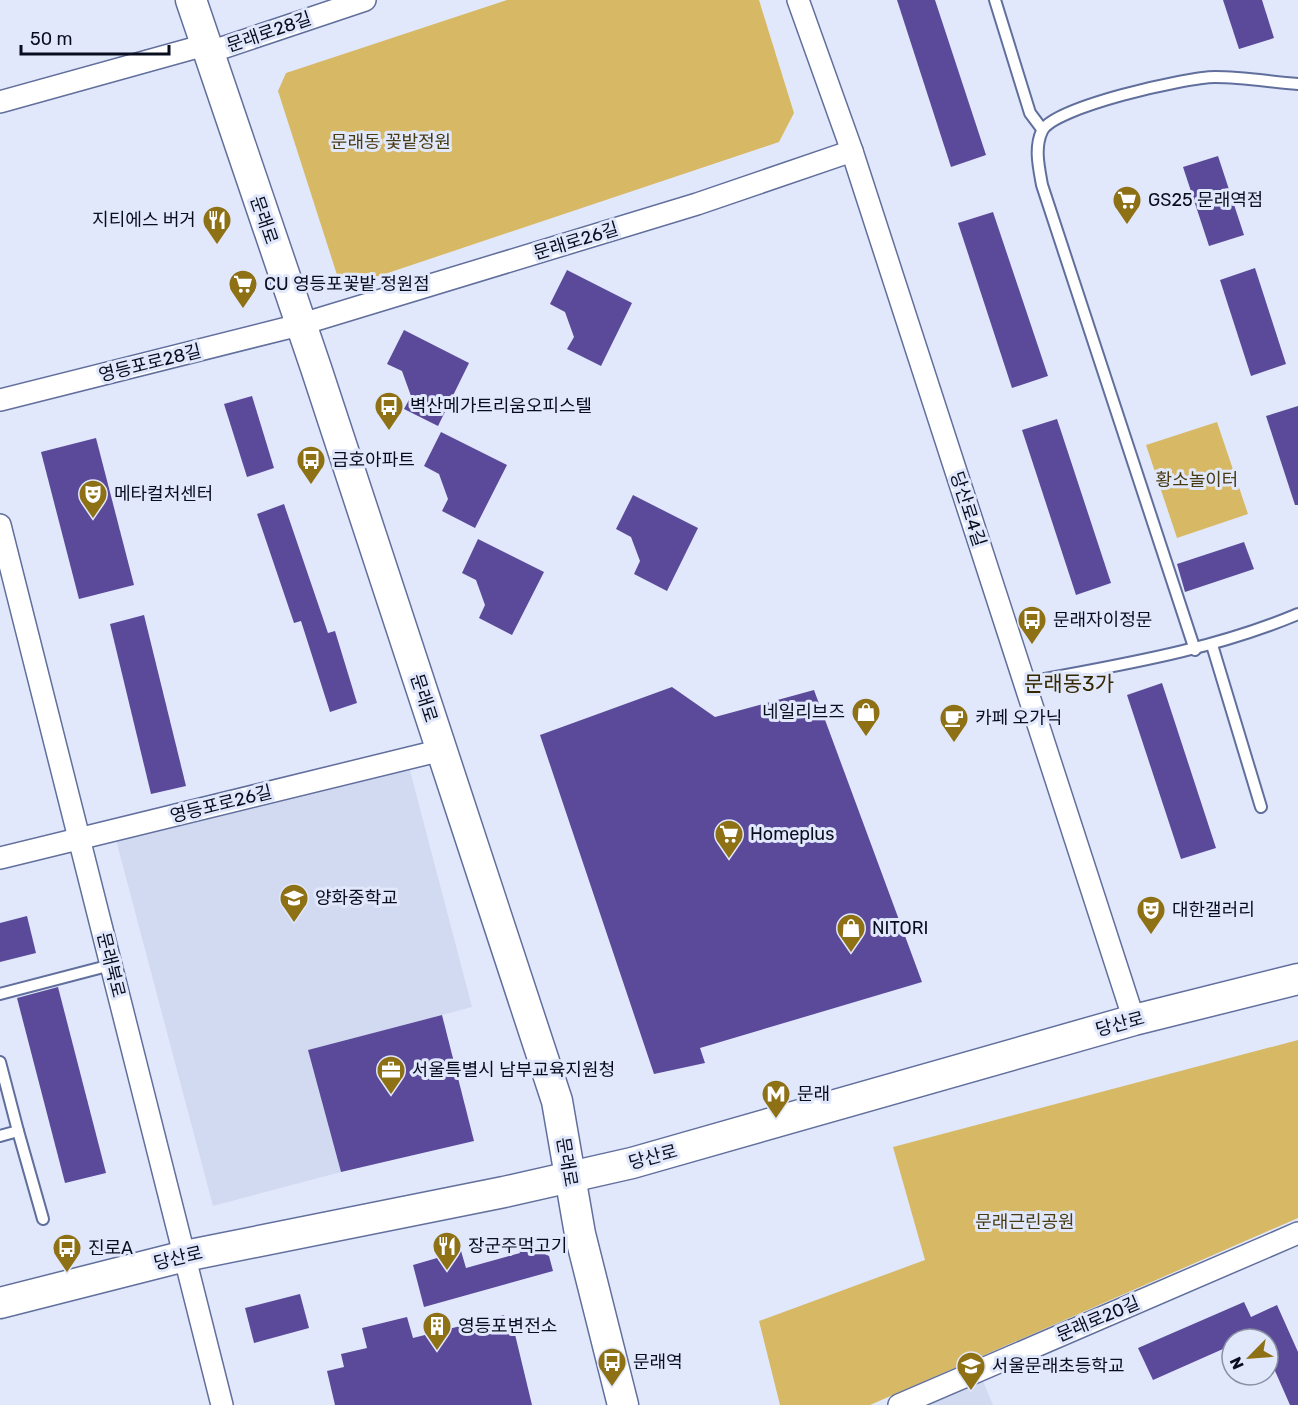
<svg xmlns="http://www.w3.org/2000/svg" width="1298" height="1405" viewBox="0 0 1298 1405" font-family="Rubik,'Noto Sans KR',sans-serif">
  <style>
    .built { fill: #d2daf1 }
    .green { fill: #d7b965 }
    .building { fill: #5a4a99 }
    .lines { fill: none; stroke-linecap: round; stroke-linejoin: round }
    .lane-casing { stroke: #616f9c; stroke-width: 14 }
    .street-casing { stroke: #616f9c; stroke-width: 24 }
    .secondary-casing { stroke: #616f9c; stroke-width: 33 }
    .lane { stroke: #fff; stroke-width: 10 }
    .street { stroke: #fff; stroke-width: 21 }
    .secondary { stroke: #fff; stroke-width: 30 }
    .labels { text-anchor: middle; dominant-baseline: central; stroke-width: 6; stroke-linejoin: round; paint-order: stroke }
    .street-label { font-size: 18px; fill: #090e1f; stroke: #e1e8fc }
    .park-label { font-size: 18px; fill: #493b10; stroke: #e1e8fc }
    .poi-label { font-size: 18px; fill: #090e1f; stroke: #e1e8fc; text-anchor: start }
    .quarter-label { font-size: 21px; fill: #352800; stroke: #e1e8fc }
  </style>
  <rect width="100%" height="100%" fill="#e1e8fc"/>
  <g class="built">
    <polygon points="408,763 472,1007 309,1050 341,1172 213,1206 116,840"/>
    <polygon points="982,1379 993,1405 925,1405"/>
  </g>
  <g class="green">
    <polygon points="507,0 759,0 794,113 779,142 352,285 338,278 278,91 286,73"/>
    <polygon points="1217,422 1248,514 1177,538 1146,445"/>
    <polygon points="1298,1040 1298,1218 870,1405 780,1405 759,1321 925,1260 893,1147"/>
  </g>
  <g class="building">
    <polygon points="897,0 935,0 986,155 951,167"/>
    <polygon points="1223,0 1262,0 1274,38 1239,49"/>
    <polygon points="1218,156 1244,235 1209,246 1183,167"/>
    <polygon points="993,212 1048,376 1012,388 958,223"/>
    <polygon points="1255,268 1286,364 1251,376 1220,280"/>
    <polygon points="567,270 632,303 601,366 567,349 574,337 565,312 550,304"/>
    <polygon points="404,330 469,363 438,426 404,409 411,396 402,371 387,364"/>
    <polygon points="252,396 274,468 247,477 224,404"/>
    <polygon points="1298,406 1298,505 1295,505 1266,416"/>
    <polygon points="1057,419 1111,583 1076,595 1022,430"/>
    <polygon points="441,432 507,465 475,528 442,511 448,499 439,474 424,466"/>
    <polygon points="96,438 134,585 79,599 41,452"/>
    <polygon points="633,495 698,528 667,591 634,574 640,561 631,537 616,529"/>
    <polygon points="284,504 328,633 335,631 357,703 330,712 301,621 294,623 257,514"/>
    <polygon points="478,539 544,572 512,635 479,618 485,605 476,580 462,573"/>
    <polygon points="1244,542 1254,569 1185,592 1177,564"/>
    <polygon points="144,615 186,786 151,794 110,624"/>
    <polygon points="1162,683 1216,848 1181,859 1127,695"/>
    <polygon points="672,687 715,717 814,690 922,982 700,1048 705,1063 654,1074 540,735"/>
    <polygon points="27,916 36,953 0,962 0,923"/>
    <polygon points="58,987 106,1173 65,1183 17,998"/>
    <polygon points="442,1015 474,1141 341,1172 308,1050"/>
    <polygon points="517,1241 549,1256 553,1271 424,1307 413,1265 461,1251 466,1268 520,1253"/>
    <polygon points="300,1294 309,1328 254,1343 245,1308"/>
    <polygon points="1244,1302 1251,1317 1277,1305 1298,1352 1298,1405 1290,1405 1268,1355 1268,1339 1261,1339 1259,1334 1247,1339 1232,1339 1232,1345 1153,1380 1138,1348"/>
    <polygon points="504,1315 507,1328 513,1326 532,1405 335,1405 327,1371 344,1367 341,1354 367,1348 362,1328 407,1317 413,1338"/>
  </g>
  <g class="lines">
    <g class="lane-casing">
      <g id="lane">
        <polyline points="995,0 1030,113 1042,129"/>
        <polyline points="1212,645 1261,807"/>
        <path d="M1195,650L1042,185C1039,168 1034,148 1042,131C1053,107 1187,77 1215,77C1243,77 1271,82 1298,84"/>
        <path d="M1024,683C1118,665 1210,651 1298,614"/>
        <polyline points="0,994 111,965"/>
        <polyline points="0,1062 18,1131 0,1136"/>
        <polyline points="18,1131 43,1219"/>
      </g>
    </g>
    <g class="street-casing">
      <g id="street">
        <polyline points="798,0 852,151 1134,1020"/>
        <polyline points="207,53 365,0"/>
        <polyline points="0,102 205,45"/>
        <polyline points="0,400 299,325 697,204 852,151"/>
        <polyline points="0,525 222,1405"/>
        <polyline points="0,858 442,750"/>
        <polyline points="899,1405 1298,1233"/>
      </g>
    </g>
    <g class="secondary-casing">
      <g id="secondary">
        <polyline points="191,0 316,368 557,1101 580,1234 623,1405"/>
        <polyline points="0,1303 185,1256 504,1192 632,1163 1134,1020 1298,979"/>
      </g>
    </g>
    <use href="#lane" class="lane"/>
    <use href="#street" class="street"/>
    <use href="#secondary" class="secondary"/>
  </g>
  <defs>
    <g id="supermarket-pin" transform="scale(1.5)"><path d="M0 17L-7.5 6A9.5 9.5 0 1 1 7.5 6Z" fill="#8e7115" stroke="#e1e8fc"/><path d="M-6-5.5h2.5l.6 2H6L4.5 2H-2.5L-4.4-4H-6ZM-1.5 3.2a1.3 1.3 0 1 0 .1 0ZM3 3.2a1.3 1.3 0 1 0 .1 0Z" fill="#fff"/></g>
    <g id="restaurant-pin" transform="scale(1.5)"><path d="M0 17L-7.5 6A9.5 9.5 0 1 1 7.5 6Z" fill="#8e7115" stroke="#e1e8fc"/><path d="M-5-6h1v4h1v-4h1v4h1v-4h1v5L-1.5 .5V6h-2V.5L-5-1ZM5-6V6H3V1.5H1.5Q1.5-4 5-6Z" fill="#fff"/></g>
    <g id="bus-pin" transform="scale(1.5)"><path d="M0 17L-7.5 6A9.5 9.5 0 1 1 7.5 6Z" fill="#8e7115" stroke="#e1e8fc"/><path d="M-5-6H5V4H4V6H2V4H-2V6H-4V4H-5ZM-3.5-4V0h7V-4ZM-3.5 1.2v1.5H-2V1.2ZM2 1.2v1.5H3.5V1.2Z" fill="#fff"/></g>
    <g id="theatre-pin" transform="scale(1.5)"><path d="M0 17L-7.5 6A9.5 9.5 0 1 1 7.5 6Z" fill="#8e7115" stroke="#e1e8fc"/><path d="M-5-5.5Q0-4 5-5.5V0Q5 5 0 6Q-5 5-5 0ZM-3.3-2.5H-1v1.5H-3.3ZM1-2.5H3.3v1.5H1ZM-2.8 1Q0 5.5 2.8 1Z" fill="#fff"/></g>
    <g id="shop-pin" transform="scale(1.5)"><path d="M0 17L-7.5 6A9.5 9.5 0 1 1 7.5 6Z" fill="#8e7115" stroke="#e1e8fc"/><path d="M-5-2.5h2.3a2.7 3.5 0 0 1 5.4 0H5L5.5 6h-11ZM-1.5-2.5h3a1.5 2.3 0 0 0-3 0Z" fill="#fff"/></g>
    <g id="cafe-pin" transform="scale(1.5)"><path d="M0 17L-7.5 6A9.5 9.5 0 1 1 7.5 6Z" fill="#8e7115" stroke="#e1e8fc"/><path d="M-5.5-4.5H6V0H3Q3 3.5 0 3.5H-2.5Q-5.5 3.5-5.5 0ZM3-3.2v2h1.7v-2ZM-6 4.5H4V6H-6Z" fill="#fff"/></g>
    <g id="school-pin" transform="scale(1.5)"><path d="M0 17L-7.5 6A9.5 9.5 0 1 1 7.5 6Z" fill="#8e7115" stroke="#e1e8fc"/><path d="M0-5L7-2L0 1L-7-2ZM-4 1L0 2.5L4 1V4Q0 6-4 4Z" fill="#fff"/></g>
    <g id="office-pin" transform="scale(1.5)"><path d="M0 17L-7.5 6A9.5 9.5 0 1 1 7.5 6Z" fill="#8e7115" stroke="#e1e8fc"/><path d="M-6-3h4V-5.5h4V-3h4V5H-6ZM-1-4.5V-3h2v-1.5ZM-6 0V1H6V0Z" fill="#fff"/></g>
    <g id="metro-pin" transform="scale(1.5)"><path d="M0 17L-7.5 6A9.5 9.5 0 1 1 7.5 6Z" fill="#8e7115" stroke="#e1e8fc"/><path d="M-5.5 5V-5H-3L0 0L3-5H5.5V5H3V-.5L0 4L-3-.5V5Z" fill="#fff"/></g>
    <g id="building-pin" transform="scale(1.5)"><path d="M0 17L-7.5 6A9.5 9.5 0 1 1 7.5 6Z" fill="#8e7115" stroke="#e1e8fc"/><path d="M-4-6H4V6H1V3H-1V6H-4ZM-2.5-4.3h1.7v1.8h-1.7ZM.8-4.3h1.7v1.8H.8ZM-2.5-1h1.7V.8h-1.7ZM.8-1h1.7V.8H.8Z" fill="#fff"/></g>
  </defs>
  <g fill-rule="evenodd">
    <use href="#supermarket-pin" x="1127" y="200"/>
    <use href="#restaurant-pin" x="217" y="220"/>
    <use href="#supermarket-pin" x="243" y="284"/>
    <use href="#bus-pin" x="389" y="406"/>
    <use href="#bus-pin" x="311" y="460"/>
    <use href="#theatre-pin" x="93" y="494"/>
    <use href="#bus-pin" x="1032" y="620"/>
    <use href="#shop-pin" x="866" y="712"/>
    <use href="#cafe-pin" x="954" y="718"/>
    <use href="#supermarket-pin" x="729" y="834"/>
    <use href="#school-pin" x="294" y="898"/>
    <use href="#theatre-pin" x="1151" y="910"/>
    <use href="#shop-pin" x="851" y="928"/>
    <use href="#office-pin" x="391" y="1070"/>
    <use href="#metro-pin" x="776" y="1094"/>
    <use href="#restaurant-pin" x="447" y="1246"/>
    <use href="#bus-pin" x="67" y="1248"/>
    <use href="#building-pin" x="437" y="1326"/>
    <use href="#bus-pin" x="612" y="1362"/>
    <use href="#school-pin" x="971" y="1366"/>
  </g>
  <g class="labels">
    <g class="street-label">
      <text transform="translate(269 32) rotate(-19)">문래로28길</text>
      <text transform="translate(264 220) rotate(71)">문래로</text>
      <text transform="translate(576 241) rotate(-17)">문래로26길</text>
      <text transform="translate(150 363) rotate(-14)">영등포로28길</text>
      <text transform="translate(968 509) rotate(72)">당산로4길</text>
      <text transform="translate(424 698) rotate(72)">문래로</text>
      <text transform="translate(221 804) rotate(-14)">영등포로26길</text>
      <text transform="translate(111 965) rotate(76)">문래북로</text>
      <text transform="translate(1120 1024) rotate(-15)">당산로</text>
      <text transform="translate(653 1157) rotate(-15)">당산로</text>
      <text transform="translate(567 1162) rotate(80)">문래로</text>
      <text transform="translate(178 1258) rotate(-13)">당산로</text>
      <text transform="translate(1098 1319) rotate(-23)">문래로20길</text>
    </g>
    <g class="park-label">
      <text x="391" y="142">문래동 꽃밭정원</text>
      <text x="1197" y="480">황소놀이터</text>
      <text x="1025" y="1222">문래근린공원</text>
    </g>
    <g class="poi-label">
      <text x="1148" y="200">GS25 문래역점</text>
      <text x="196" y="220" text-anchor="end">지티에스 버거</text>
      <text x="264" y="284">CU 영등포꽃밭 정원점</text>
      <text x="410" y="406">벽산메가트리움오피스텔</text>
      <text x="332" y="460">금호아파트</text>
      <text x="114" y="494">메타컬처센터</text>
      <text x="1053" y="620">문래자이정문</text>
      <text x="845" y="712" text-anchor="end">네일리브즈</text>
      <text x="975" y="718">카페 오가닉</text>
      <text x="750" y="834">Homeplus</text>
      <text x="315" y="898">양화중학교</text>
      <text x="1172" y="910">대한갤러리</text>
      <text x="872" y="928">NITORI</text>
      <text x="412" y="1070">서울특별시 남부교육지원청</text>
      <text x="797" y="1094">문래</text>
      <text x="468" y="1246">장군주먹고기</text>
      <text x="88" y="1248">진로A</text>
      <text x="458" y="1326">영등포변전소</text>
      <text x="633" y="1362">문래역</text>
      <text x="992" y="1366">서울문래초등학교</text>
    </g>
    <g class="quarter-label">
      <text x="1069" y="683">문래동3가</text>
    </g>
  </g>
  <g transform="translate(1250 1357) rotate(245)"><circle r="28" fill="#e1e8fc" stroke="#8b91a4" stroke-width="1.5"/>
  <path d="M0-4.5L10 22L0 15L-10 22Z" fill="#8e7115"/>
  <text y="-9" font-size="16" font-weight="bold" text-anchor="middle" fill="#090e1f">N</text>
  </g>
  <path d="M21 45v9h148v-9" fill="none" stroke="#090e1f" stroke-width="3"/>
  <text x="30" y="45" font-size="18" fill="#090e1f" stroke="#e1e8fc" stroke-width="4.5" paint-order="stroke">50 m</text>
</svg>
